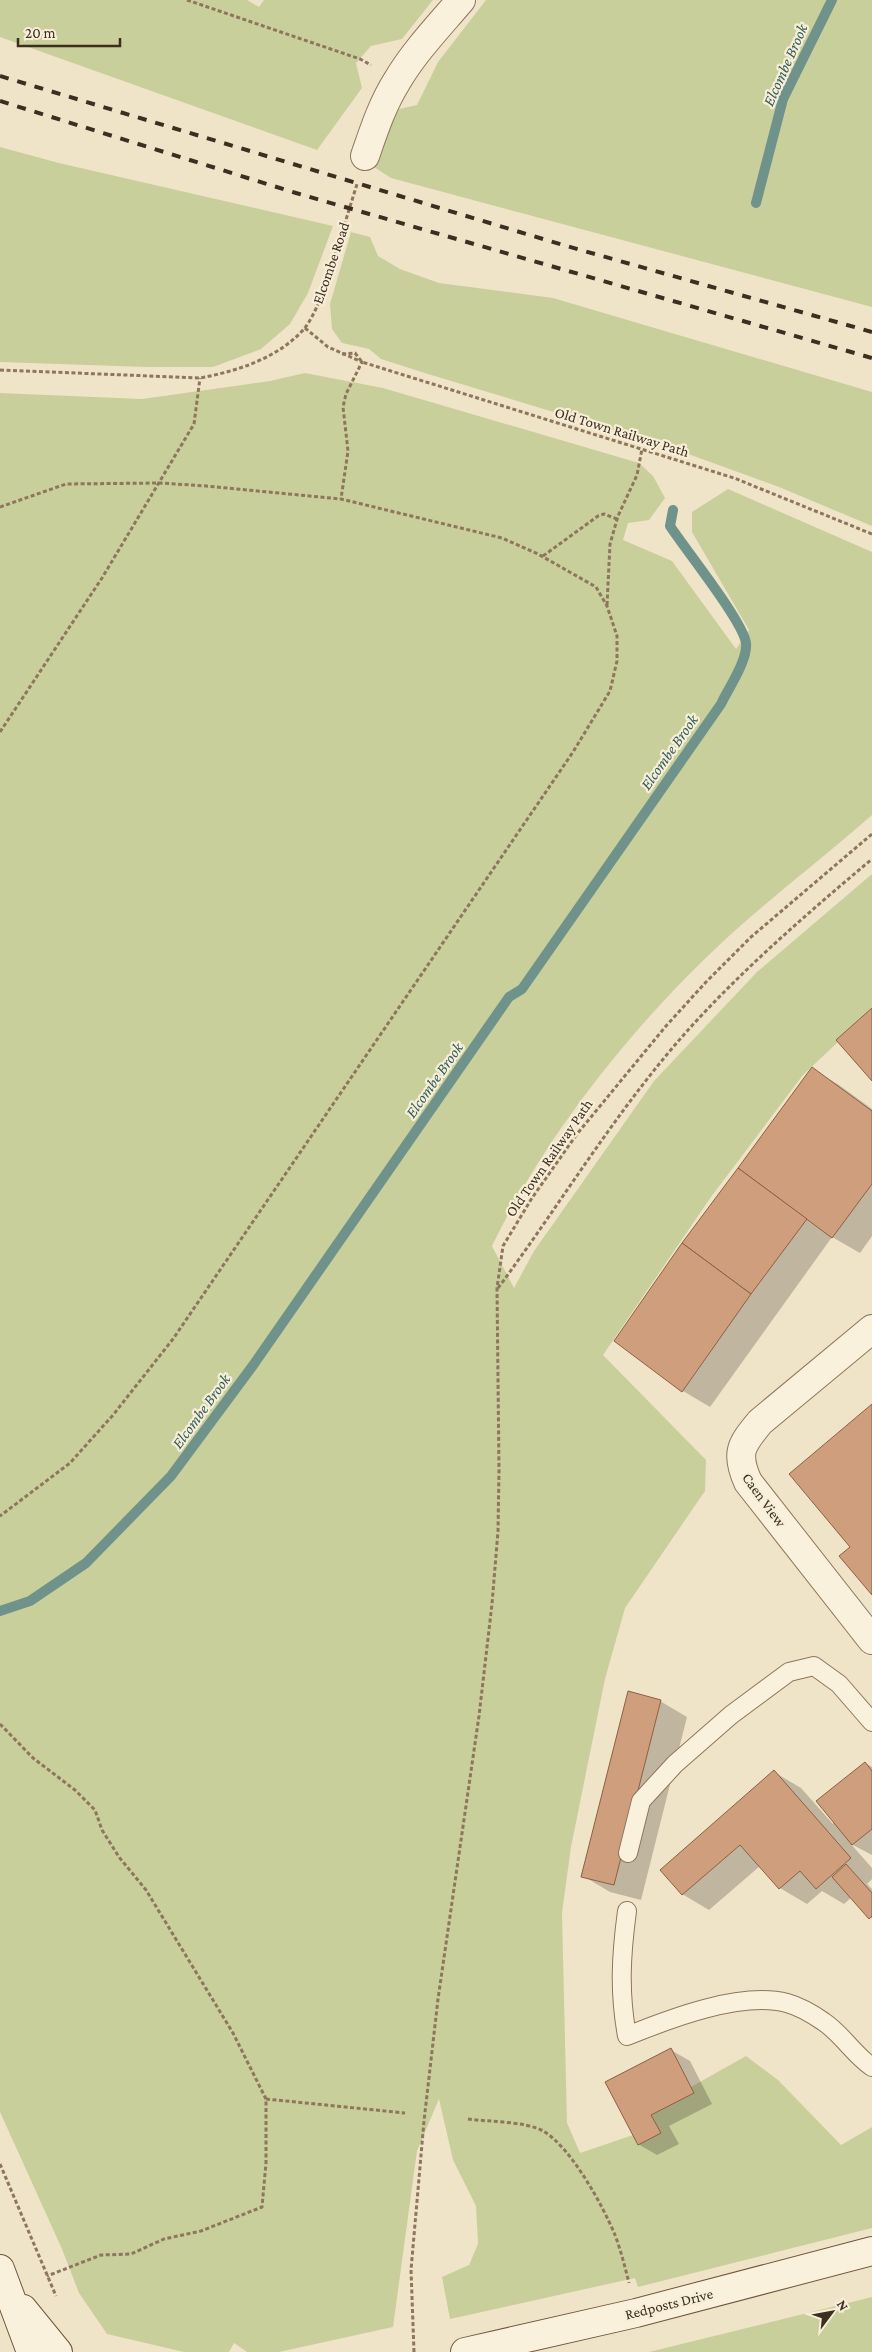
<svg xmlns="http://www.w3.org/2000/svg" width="872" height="2352" viewBox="0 0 872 2352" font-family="'Crimson Pro',serif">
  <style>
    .green { fill: #c9cf9b }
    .shadow { fill: #0003 }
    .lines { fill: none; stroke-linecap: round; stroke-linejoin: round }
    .stream { stroke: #6f938a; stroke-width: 10 }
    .building { fill: #cf9f7d; stroke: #8d5f41 }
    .lane-casing { stroke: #8d765c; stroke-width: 20 }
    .street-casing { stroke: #8d765c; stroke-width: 30 }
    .secondary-casing { stroke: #6f573f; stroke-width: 30 }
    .path { stroke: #8d765c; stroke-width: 3; stroke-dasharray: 4 2.5; stroke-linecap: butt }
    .lane { stroke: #faf1dc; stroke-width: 18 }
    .street { stroke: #faf1dc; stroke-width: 28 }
    .secondary { stroke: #faf1dc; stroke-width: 28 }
    .rail { stroke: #3d2e20; stroke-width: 4; stroke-dasharray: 9 9; stroke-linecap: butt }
    .labels { text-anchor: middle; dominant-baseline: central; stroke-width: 4.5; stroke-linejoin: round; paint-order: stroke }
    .street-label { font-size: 15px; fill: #3d2e20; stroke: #f7eed8 }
    .water-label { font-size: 16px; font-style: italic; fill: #2f5d5a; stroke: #f7eed8 }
  </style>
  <rect width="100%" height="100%" fill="#f0e4c8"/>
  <g class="green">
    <polygon points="0,0 247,0 259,7 264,0 433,0 402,39 371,46 356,63 362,88 317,150 0,37"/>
    <polygon points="486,0 872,0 872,307 391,178 374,167 381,131 395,110 417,105 438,62"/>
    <polygon points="0,147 59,163 333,226 308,293 290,324 261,349 213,367 146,367 0,362"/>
    <polygon points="351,232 370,237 378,256 400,269 439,283 553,298 872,392 872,526 779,487 666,446 428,374 381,359 369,349 342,343 332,329 330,304"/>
    <path d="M305,373L383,388L639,463L653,476L665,498L649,520L628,523L623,540L672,561L736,649L749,630L692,532V512L728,489L872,552V815C829,853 782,889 739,927C641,1015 549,1128 492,1246L514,1288L534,1251L654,1081L757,972L872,874V1010L803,1075L711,1197L603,1355L706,1460L705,1491L625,1608L605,1679L571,1847L562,1913L567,2123L580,2153L633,2135L634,2119L746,2056L778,2080L841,2145L872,2127V2228L638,2287L635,2278L450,2319L442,2277L469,2265L478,2244L476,2206L453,2160L439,2099L417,2151L393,2327L279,2352H247L234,2343L229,2352H184L107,2334L79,2293L62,2249L0,2112V393L142,399L270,381Z"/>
    <polygon points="872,2297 872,2352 649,2352"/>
  </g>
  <g class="shadow">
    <polygon points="812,1069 839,1085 872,1109 872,1236 860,1253 832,1237 710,1407 683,1391 615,1340"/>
    <polygon points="660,1701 687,1717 641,1900 610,1892 583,1876"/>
    <polygon points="865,1763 872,1767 872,1855 851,1844 872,1868 872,1879 867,1884 872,1889 872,1919 852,1897 844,1904 822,1891 807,1904 780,1888 760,1866 709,1910 682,1894 774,1772 801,1788 833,1824"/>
    <polygon points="671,2050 690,2061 712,2104 669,2126 679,2144 657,2155 638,2144"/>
  </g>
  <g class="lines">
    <g class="stream">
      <polyline points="756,203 783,99 832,0"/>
      <path d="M0,1611L30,1601L86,1563L171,1476L254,1364L509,997L522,989L721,704C728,689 748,660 746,643C743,621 685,549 670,526L673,510"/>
    </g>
  </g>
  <g class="building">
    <polygon points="872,1008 872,1081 836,1040"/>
    <polygon points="812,1067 872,1111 872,1184 832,1238 738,1168"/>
    <polygon points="738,1168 807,1219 751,1294 682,1243"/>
    <polygon points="682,1243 751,1294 682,1392 614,1341"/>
    <polygon points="872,1404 872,1595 839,1556 850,1547 789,1474"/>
    <polygon points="628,1691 661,1700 614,1885 581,1877"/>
    <polygon points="865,1762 872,1771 872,1829 852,1845 816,1801"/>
    <polygon points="774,1770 851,1858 816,1889 800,1871 779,1889 740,1845 682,1895 660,1870"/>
    <polygon points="846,1864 872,1893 872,1916 869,1919 832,1877"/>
    <polygon points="671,2048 694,2093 651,2115 661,2133 638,2145 605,2082"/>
  </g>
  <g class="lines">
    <g class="lane-casing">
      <g id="lane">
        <polyline points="628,1853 641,1801 675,1764 731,1715 789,1672 814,1666 839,1684 872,1722"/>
        <path d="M627,1911C621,1956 619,1992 627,2036C669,2019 741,1991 787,2003C798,2006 814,2015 824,2022C842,2034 854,2055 872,2067"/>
      </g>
    </g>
    <g class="street-casing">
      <g id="street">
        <path d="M365,156C374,130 382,105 397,81C414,52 439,26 461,0"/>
        <path d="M872,1329L760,1422C741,1445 735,1453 748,1482L872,1640"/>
      </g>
    </g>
    <g class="secondary-casing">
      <g id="secondary">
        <polyline points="0,2269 31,2352"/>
        <polyline points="23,2309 58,2352"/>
        <polyline points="465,2352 636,2313 872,2251"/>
      </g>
    </g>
    <g class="path">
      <polyline points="187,0 360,59 371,65"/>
      <polyline points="305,328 328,347 362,362 346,394 343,407 348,451 341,499"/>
      <polyline points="342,354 355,353 362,362 734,478 872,534"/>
      <path d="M0,370L200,378C238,371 278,358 304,329C312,319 317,306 323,294L357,184"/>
      <polyline points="0,507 66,484 160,483 206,486 341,499 502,538 538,554 596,587 607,606 617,636 617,661 610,691 573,752 173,1339 113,1415 70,1463 0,1516"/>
      <polyline points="543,556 598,516 604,514 617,519"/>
      <polyline points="607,605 610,544 618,516 637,475 642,449"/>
      <polyline points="0,732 102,578 194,424 200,378"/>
      <path d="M498,1288C562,1202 617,1109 689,1029C744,968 809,912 872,859"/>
      <polyline points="0,1724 33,1758 75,1790 95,1810 102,1830 119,1857 146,1890 233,2033 266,2099 266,2163 262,2207 201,2231 164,2239 131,2254 101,2255 47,2276"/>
      <polyline points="266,2099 405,2113"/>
      <path d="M468,2119C489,2122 525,2121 543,2131C571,2147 603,2206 615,2235C621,2251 625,2267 629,2283"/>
      <polyline points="0,2164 56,2296"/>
      <polyline points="414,2352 411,2270 424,2121 438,1999 479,1716 492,1604 498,1531 499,1470 497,1288 503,1246 532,1198 577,1134 666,1026 706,982 751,937 872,834"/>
    </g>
    <use href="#lane" class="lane"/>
    <use href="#street" class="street"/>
    <use href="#secondary" class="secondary"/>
    <g class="rail">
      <polyline points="0,76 563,245 872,332"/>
      <polyline points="0,101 296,193 872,358"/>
    </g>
  </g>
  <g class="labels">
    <g class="street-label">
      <text transform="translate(331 263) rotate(-71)">Elcombe Road</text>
      <text transform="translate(622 432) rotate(17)">Old Town Railway Path</text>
      <text transform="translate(549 1158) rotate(-55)">Old Town Railway Path</text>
      <text transform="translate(764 1500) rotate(54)">Caen View</text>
      <text transform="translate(669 2304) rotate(-14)">Redposts Drive</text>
    </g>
    <g class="water-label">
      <text transform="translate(785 65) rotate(-66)">Elcombe Brook</text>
      <text transform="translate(669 752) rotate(-55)">Elcombe Brook</text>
      <text transform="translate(434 1080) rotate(-55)">Elcombe Brook</text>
      <text transform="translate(201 1411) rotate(-54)">Elcombe Brook</text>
    </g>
  </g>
  <g transform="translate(832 2312) rotate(58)" stroke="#f7eed8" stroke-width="4" paint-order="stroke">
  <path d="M0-4L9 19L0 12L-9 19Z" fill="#3d2e20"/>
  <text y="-8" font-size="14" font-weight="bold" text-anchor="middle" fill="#3d2e20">N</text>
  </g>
  <path d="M18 38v8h102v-8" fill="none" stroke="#3d2e20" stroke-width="2.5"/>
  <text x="25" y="38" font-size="15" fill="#3d2e20" stroke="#f7eed8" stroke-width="4" paint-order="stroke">20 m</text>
</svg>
